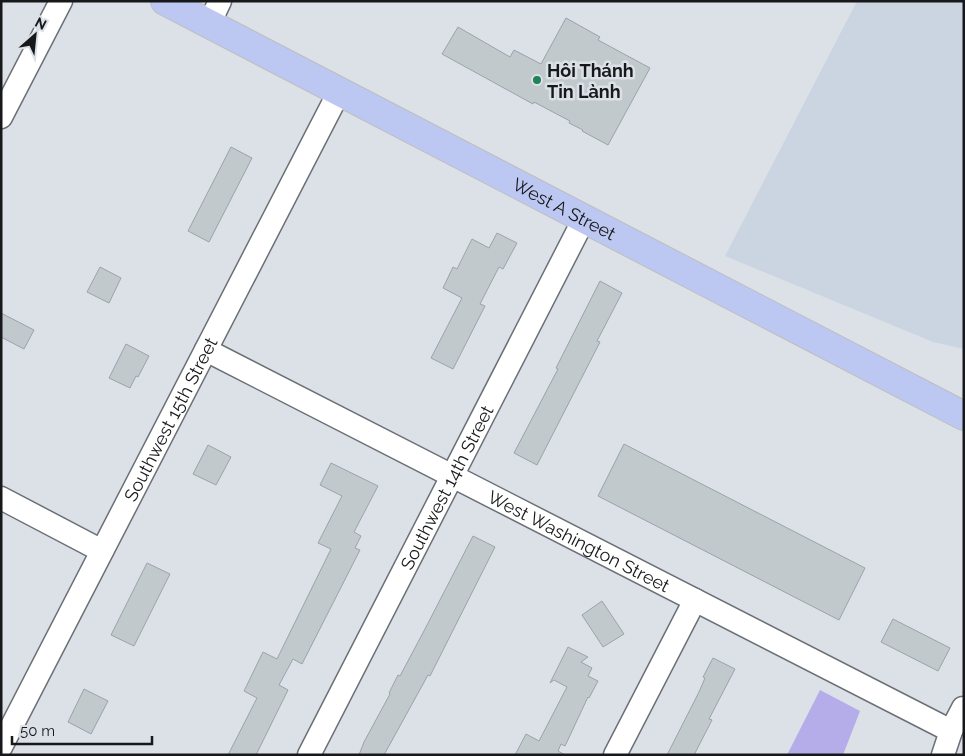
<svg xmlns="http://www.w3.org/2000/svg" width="965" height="756" viewBox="0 0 965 756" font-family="Raleway,sans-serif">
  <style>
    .built { fill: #cad5e1 }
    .green { fill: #b5adea }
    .building { fill: #c1c9cd; stroke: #9ca3a8 }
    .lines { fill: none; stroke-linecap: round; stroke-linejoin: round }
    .minor-casing { stroke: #6b7076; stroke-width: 25 }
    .major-casing { stroke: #bebebf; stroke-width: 30 }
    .minor { stroke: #fff; stroke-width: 22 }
    .major { stroke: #bcc8f2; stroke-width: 28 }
    .poi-dot { fill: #1e825b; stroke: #dce1e8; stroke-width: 2 }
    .labels { text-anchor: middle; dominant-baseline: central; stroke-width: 5; stroke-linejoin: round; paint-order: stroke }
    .poi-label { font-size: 18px; font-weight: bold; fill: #16181a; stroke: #dce1e8; text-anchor: start }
    .street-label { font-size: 18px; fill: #16181a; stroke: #dce1e8 }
  </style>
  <rect width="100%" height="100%" fill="#dce1e8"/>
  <polygon class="built" points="857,1 964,1 964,349 933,342 725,256"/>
  <polygon class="green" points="820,690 860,711 843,755 787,755"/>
  <g class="building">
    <polygon points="566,18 600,37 598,40 650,68 608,145 582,131 583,130 569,123 570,121 534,102 533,104 442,54 458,27 510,57 514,50 541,64"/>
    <polygon points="231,147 252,158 209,242 188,231"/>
    <polygon points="497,233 517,243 503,269 499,267 480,304 485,306 453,369 431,358 462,298 443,288 453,267 457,269 472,239 489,248"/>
    <polygon points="100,267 121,278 109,303 87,292"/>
    <polygon points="600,281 622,293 597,341 600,342 537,465 514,453 558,369 556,368"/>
    <polygon points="1,313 34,330 24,349 1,337"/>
    <polygon points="126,344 149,356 138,377 136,376 130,388 109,378"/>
    <polygon points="624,444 865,568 839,620 598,496"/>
    <polygon points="208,445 231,457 216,485 193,474"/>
    <polygon points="331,463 378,486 354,532 361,536 355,548 360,550 302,664 293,659 279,685 288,690 256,755 228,755 257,698 244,691 263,652 277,659 331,549 318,543 342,496 320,485"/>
    <polygon points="473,536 495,547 430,676 428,675 384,755 359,755 364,742 390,694 389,693 398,675 400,676 425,629"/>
    <polygon points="147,563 170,574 134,646 111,635"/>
    <polygon points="602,601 624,634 603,647 582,615"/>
    <polygon points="893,619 950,648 938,671 881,642"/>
    <polygon points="568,647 588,657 581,662 592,668 588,676 598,681 589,698 588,697 565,746 561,744 558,751 565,755 515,755 526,734 539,741 567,687 554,680 550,683"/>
    <polygon points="713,658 735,669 709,719 712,720 694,755 667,755 699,692 705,678 703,677"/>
    <polygon points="84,689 108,701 91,734 68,722"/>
  </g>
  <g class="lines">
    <g class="minor-casing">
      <g id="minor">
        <polyline points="209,24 220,1"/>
        <polyline points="1,117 61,1"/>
        <path id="s1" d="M206,350L951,731"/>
        <polyline points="1,498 102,551"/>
        <path id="s2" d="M1,747L339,92"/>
        <path id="s3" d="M309,755L584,219"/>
        <polyline points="615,755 695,600"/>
        <polyline points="943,755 951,731 963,708"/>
      </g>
    </g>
    <g class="major-casing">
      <g id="major">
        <path id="s4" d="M165,1L964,416"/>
      </g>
    </g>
    <use href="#minor" class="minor"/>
    <use href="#major" class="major"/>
  </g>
  <circle class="poi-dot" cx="537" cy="80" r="5"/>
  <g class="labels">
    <g class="poi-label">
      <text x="547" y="70">Hôi Thánh<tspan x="547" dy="21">Tin Lành</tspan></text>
    </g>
    <g class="street-label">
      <text stroke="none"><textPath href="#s4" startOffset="450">West A Street</textPath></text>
      <text stroke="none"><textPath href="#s2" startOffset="369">Southwest 15th Street</textPath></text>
      <text stroke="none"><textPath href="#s3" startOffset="301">Southwest 14th Street</textPath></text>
      <text stroke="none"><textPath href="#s1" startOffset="419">West Washington Street</textPath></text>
    </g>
  </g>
  <rect width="965" height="756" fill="none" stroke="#16181a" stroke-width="5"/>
  <g transform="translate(35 35) rotate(27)" stroke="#dce1e8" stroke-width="4" paint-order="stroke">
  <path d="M0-4L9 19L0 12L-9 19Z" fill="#16181a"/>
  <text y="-8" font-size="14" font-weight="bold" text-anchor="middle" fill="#16181a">N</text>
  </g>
  <path d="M12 736v8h140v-8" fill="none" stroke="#16181a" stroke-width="2.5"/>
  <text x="20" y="736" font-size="15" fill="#16181a" stroke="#dce1e8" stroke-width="4" paint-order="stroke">50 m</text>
</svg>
